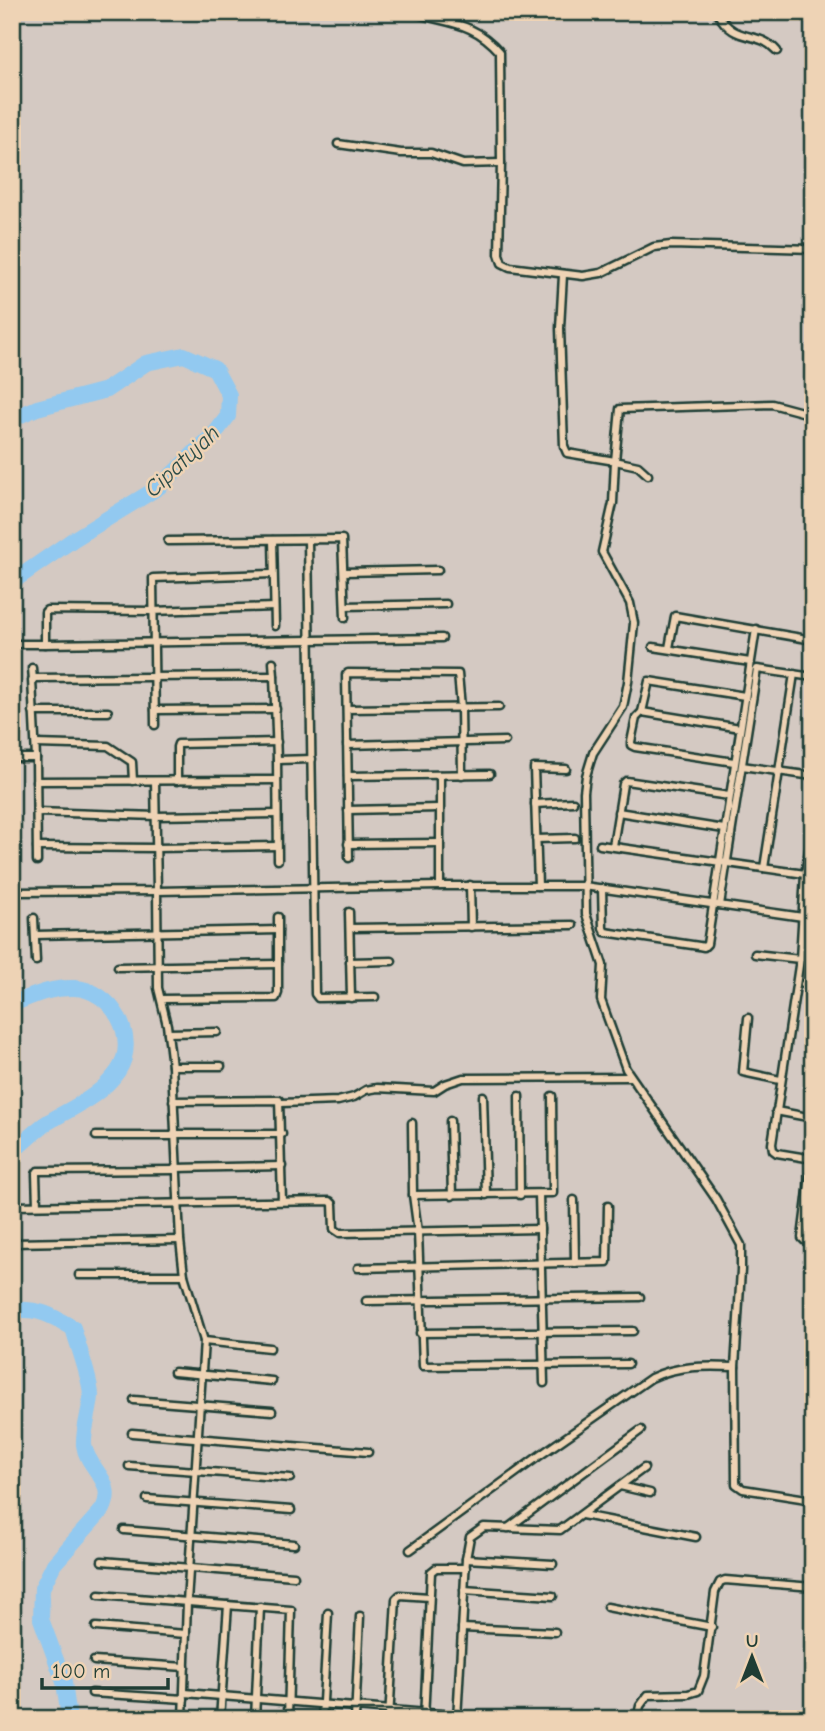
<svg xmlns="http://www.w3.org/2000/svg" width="825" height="1731" viewBox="0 0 825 1731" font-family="'Comic Neue',sans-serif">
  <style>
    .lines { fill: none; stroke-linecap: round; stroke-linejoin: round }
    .river { stroke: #92c9f0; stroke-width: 16 }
    .street-casing { stroke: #1f3d34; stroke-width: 11 }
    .street { stroke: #eed3b5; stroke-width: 6 }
    .labels { text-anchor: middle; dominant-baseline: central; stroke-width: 5; stroke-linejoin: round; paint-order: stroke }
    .water-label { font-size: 23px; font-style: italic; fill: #2a4b47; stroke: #eed3b5 }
  </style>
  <rect width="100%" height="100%" fill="#d4c9c2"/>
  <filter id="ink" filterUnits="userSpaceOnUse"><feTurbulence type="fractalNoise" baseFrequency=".0143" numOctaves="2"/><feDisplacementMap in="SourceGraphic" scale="14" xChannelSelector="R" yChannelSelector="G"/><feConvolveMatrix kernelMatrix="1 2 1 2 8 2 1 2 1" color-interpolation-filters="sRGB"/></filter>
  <g filter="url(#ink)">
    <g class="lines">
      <g class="river">
        <polyline points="12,419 37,408 106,390 146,363 184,355 215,369 229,395 228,416 216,432 159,487 74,539 12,582"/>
        <path d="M12,1004C33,996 51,987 74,988C112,989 140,1038 118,1071C100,1097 71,1108 45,1124C34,1132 23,1143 12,1152"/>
        <path d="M12,1310C39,1308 51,1315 73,1328C78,1346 91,1380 91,1396C90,1412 83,1430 84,1445C87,1470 117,1480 103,1509L54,1564L42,1588L41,1619L64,1682L69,1719"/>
      </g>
      <g class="street-casing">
        <g id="street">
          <path d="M411,12C447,24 472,20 500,52L501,163"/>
          <path d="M717,12C735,46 756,28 777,51"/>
          <polyline points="338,144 401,153 431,153 463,164 501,163 499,254 502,263 510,267 583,276 601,273 654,247 671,245 813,249"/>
          <polyline points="563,275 560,328 564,446 567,453 615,461 613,503 602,552 630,603 634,623 628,682 623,707 593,753 586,776 584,792 586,914 603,965 601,1000 626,1069 716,1199 741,1245 741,1270 735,1367 736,1484 743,1489 813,1500"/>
          <polyline points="648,475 638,466 615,461 620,409 772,404 813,415"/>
          <polyline points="273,540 275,626"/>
          <polyline points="308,540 315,994 318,998 375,997"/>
          <polyline points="168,541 342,539 345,618"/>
          <polyline points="344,572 438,570"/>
          <polyline points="345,606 446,604"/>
          <polyline points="274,607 152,611 47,610 45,612 45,644 442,638"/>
          <polyline points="12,644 45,644"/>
          <polyline points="653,647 750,662"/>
          <polyline points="669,648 675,616 813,640"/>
          <polyline points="273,662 274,676"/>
          <polyline points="32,668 33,680"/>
          <polyline points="347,709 499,707"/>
          <polyline points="155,710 276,709"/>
          <polyline points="33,712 108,712"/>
          <polyline points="642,712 740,728"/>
          <polyline points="155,725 153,578 272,574"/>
          <polyline points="36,744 108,746 132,762 133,781"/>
          <polyline points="347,745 505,741"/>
          <polyline points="12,758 36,758 32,680 35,678 271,676 274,676 277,760 312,759"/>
          <polyline points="36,758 37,861"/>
          <polyline points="277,760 278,860"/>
          <polyline points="734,762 635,747 631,745 631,742 636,718 642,712 649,681 745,696"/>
          <polyline points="742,766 813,776"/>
          <polyline points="440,775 440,886"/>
          <polyline points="348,776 490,774"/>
          <polyline points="36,781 276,780"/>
          <polyline points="177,781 177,747 178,744 277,742"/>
          <polyline points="535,804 573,802"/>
          <polyline points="348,810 439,808"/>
          <polyline points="37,812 156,816 277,814"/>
          <polyline points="618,812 724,829"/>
          <polyline points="813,827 805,874 800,959 772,1144 773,1150 777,1153 813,1159"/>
          <polyline points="536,839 575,838"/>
          <polyline points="348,844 440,843"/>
          <polyline points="600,845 805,874"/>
          <polyline points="613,846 623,784 626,781 729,796"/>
          <polyline points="37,847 156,848 277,846"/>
          <polyline points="349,858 346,675 348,673 458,674 461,707 462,775"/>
          <polyline points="764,868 794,674"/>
          <polyline points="470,885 471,927"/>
          <polyline points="538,886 534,768 566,769"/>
          <polyline points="602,888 603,928 605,932 699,946 704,947 707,944 756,629"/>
          <polyline points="12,892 157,891 155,781"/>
          <polyline points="720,905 757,669 813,677"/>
          <polyline points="349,912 351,998"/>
          <polyline points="34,918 36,961"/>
          <polyline points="350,928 573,925"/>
          <polyline points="35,935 278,930"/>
          <polyline points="755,954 800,959"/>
          <polyline points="350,962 392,961"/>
          <polyline points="118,967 278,964"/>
          <polyline points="804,984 813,986"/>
          <polyline points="161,999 276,998 278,993 278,917"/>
          <polyline points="748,1018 743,1072 780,1080"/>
          <polyline points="168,1033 217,1032"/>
          <polyline points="172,1066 221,1066"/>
          <polyline points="483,1096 486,1195"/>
          <polyline points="519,1096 520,1195"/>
          <polyline points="173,1101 279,1100 282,1201"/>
          <polyline points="281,1103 338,1101 354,1097 366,1090 377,1088 434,1091 445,1084 463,1078 630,1077"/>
          <polyline points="776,1111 813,1118"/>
          <polyline points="450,1121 452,1196"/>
          <polyline points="412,1123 413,1195 418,1232 423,1366 628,1364"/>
          <polyline points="174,1134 282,1134"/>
          <polyline points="96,1136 174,1136"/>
          <polyline points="812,1159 802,1238 805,1241 813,1242"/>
          <polyline points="175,1168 282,1166"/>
          <polyline points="539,1194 544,1383"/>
          <polyline points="413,1195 553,1193 552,1096"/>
          <polyline points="574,1200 575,1263"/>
          <polyline points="37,1205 36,1174 38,1171 176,1170"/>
          <polyline points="12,1206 330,1201 333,1204 334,1229 340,1233 540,1229"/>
          <polyline points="12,1243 180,1240"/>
          <polyline points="358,1268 607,1262 608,1206"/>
          <polyline points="79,1275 184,1275"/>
          <polyline points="366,1301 640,1297"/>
          <polyline points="420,1333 633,1331"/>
          <polyline points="204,1341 270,1348"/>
          <polyline points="174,1372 272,1381"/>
          <polyline points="134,1400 272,1411"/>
          <polyline points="132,1433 368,1452"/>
          <polyline points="129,1466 290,1478"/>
          <polyline points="620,1486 650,1493"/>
          <polyline points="147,1499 291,1510"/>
          <polyline points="582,1515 696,1537"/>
          <polyline points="508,1528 641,1430"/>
          <polyline points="124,1530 294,1544"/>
          <path d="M410,1550L539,1456L651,1378C678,1365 705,1366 735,1367"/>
          <polyline points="466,1559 553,1564"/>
          <polyline points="102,1561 294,1576"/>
          <polyline points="464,1590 553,1596"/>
          <polyline points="99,1595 291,1610 288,1719"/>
          <polyline points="607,1607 712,1627"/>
          <polyline points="96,1627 186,1634"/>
          <polyline points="462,1628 555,1632"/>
          <polyline points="94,1661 185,1667"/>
          <polyline points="92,1693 184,1699"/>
          <polyline points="185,1693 500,1719"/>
          <polyline points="183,1719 187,1602 204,1341 184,1275 180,1240 172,1066 167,1025 158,988 157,891 440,886 584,886 803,917"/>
          <polyline points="220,1719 228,1605"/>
          <polyline points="255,1719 260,1607"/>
          <polyline points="322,1719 328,1613"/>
          <polyline points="355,1719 360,1616"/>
          <polyline points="389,1719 396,1599 400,1595 429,1597"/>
          <polyline points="424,1719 431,1572 436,1568 466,1568"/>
          <polyline points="457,1719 466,1559 470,1537 484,1527 560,1530 644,1468"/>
          <polyline points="637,1719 640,1706 648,1695 688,1694 698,1691 704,1676 715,1592 720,1582 725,1580 813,1587"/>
        </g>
      </g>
      <use href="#street" class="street"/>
    </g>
  </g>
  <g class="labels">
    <g class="water-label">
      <text transform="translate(182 461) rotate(-43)">Cipatujah</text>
    </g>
  </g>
  <rect width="825" height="1731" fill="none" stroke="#eed3b5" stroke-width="42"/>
  <rect x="21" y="21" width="783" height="1689" fill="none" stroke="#1f3d34" stroke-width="2.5" filter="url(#ink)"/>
  <g transform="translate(752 1657)" stroke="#eed3b5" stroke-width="5" paint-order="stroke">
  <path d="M0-5L12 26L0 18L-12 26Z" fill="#1f3d34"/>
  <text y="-10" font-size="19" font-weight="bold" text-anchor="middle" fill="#1f3d34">U</text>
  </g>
  <path d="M42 1678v10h126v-10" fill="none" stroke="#1f3d34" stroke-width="3.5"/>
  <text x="52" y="1678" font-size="21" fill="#1f3d34" stroke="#eed3b5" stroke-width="5" paint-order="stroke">100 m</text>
</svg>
